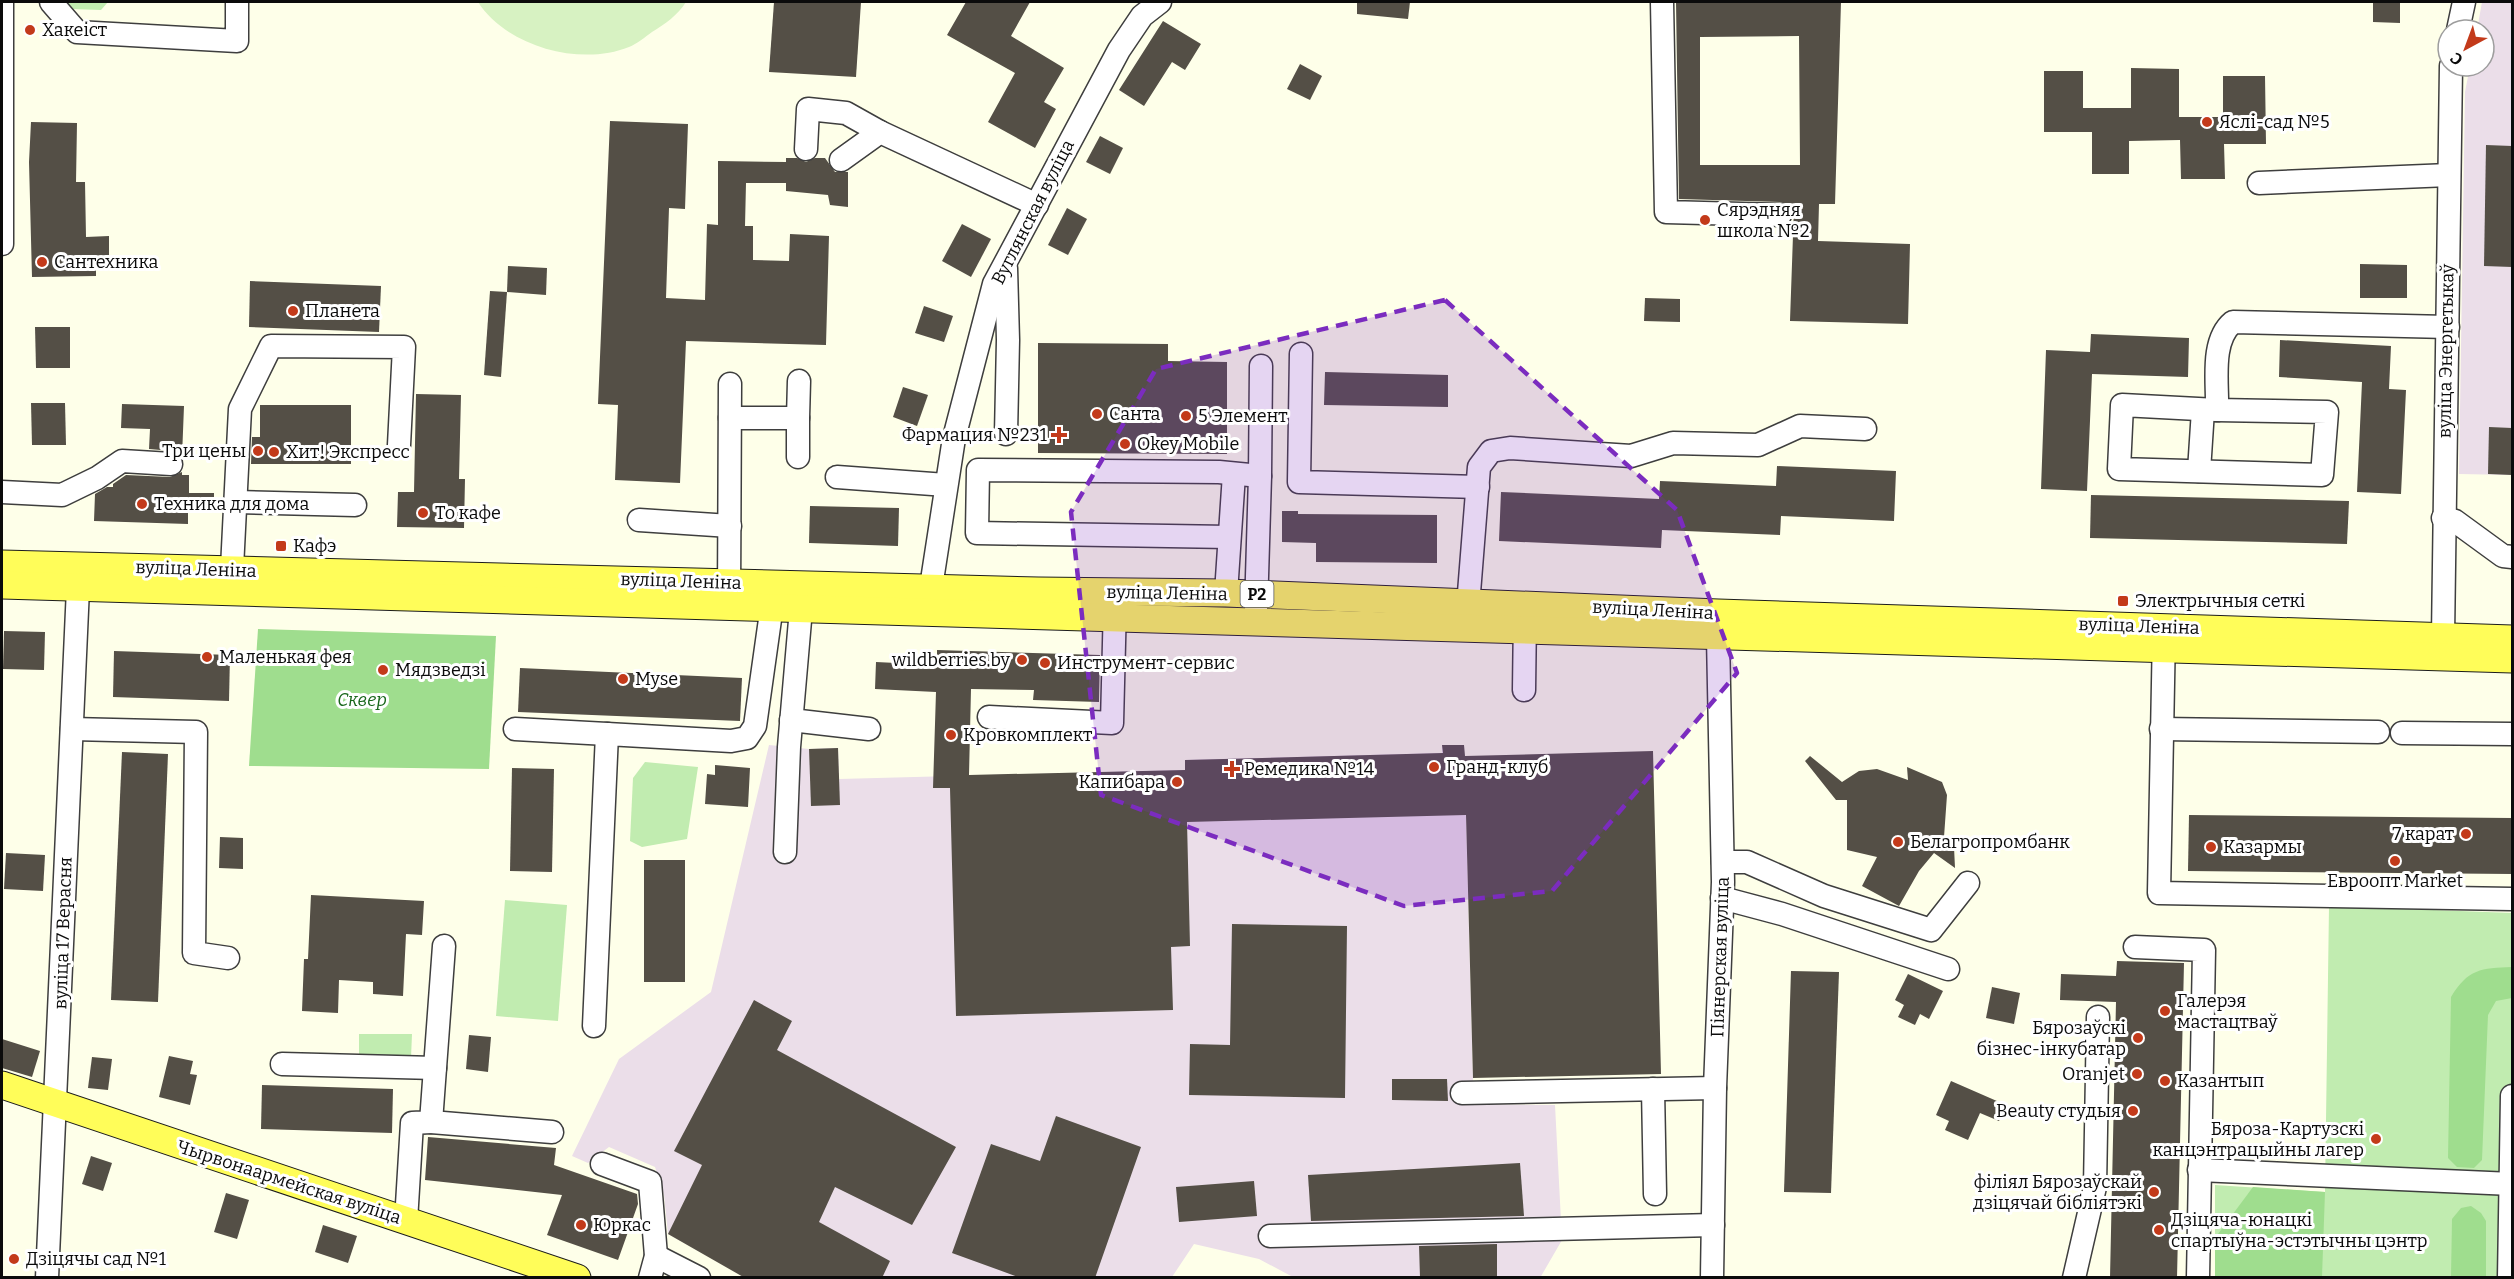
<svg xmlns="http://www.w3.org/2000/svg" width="2514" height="1279" viewBox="0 0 2514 1279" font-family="Bitter,serif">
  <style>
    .industrial { fill: #ebdee9 }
    .green { fill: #c1ecb0 }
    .forest { fill: #9fdd8e }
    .pitch { fill: #d7f2c2 }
    .building { fill: #544f46; fill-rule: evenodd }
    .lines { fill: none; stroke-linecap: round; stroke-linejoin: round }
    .minor-casing { stroke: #3e3e3e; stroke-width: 25 }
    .major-casing { stroke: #1c1c1c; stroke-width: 29 }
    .minor { stroke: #fff; stroke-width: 22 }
    .major { stroke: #fffd59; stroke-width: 27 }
    .marked { fill: #7b2cbf; fill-opacity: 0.2; stroke: #7b2cbf; stroke-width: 4.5; stroke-dasharray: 12 8; stroke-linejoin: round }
    .poi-dot { fill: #c33a1a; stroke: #fff; stroke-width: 2 }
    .labels { text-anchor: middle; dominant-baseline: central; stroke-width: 6; stroke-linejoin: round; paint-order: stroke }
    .shield { fill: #fff; stroke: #545454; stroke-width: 1.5 }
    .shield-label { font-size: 16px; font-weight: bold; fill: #0b0b0b }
    .poi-label { font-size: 18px; fill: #0b0b0b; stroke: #fff; text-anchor: start }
    .street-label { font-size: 18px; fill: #0b0b0b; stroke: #fff }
    .park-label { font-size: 18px; font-style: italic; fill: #18661a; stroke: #fff }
  </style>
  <rect width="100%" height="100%" fill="#feffe9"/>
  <g class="industrial">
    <polygon points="2482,2 2512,2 2512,475 2459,474 2465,92 2470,66 2484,66 2484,30 2477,30"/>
    <polygon points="769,745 809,749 838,748 839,779 1185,770 1185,760 1442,753 1442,745 1464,745 1473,1078 1471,1104 1555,1105 1562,1240 1540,1278 1293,1277 1259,1259 1194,1244 1172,1277 745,1277 668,1234 664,1195 655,1167 609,1147 588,1163 572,1156 619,1059 711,992"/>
  </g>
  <g class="green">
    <polygon points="67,2 108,2 101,10 71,9"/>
    <polygon points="645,762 698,767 687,839 642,847 630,841 633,778"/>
    <polygon points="505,900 567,905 558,1021 496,1016"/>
    <polygon points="2329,906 2512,913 2512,1277 2215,1277 2215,1185 2325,1192"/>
    <polygon points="359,1034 412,1034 411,1058 359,1057"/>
  </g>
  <g class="forest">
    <polygon points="258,629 496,636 489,769 249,766"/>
    <path d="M2512,967V998L2496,1001L2488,1015L2482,1160L2474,1168L2457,1167L2448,1158L2451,997C2468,969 2481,968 2512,967Z"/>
    <polygon points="2253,1187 2325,1192 2322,1277 2215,1277 2215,1238"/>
    <polygon points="2471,1206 2481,1213 2486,1221 2486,1277 2451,1277 2452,1219 2461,1208"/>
  </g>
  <path class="pitch" d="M478,2H686C678,15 665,24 652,32C645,37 637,44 629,47C580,67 506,46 478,2Z"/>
  <g class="building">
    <polygon points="774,2 861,2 856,77 769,72"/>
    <polygon points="966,2 1030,2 1011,36 1064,68 1044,102 1056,109 1035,148 988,122 1015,73 947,35"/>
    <polygon points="1357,2 1410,2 1408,19 1357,14"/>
    <path d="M1676,2H1841L1835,204H1819L1818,241L1910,244L1908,324L1790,321L1794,207L1780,202L1679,199ZM1799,36L1800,165H1700V37Z"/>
    <polygon points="2373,2 2400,2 2400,23 2373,22"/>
    <polygon points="1163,21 1201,44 1185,70 1172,62 1144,106 1119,90"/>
    <polygon points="1300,64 1322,76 1310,100 1287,89"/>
    <polygon points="2131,68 2179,69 2179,117 2223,117 2223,76 2265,76 2266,144 2224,144 2225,179 2181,179 2180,140 2129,141 2129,174 2092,174 2092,132 2044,132 2044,71 2083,71 2083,108 2131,108"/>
    <polygon points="610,121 688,124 685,209 669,208 666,298 705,300 707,224 718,225 718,161 786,162 786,158 797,158 806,162 815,158 825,158 835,172 848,172 848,207 830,205 828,195 786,191 786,183 746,183 745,226 753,226 753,260 789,261 790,234 829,236 826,345 686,341 680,483 615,480 618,405 598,404"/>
    <polygon points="31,122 77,123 76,182 85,182 86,237 109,236 109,266 96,266 96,276 32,277 29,162"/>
    <polygon points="1100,136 1123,148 1110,174 1086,162"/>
    <polygon points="2486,145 2512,146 2512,267 2484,266"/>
    <polygon points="1067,208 1087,219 1068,255 1048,245"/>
    <polygon points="962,224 991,239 971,277 942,261"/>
    <polygon points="2360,264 2407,265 2407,298 2360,298"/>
    <polygon points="508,266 547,268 546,295 507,292"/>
    <polygon points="250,281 381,286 379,332 249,327"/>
    <polygon points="490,291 507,292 501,377 484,375"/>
    <polygon points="1645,298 1680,299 1680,322 1644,321"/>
    <polygon points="924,306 953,316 944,342 915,333"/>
    <polygon points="35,327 70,327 70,368 36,368"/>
    <polygon points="2091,334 2189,338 2188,377 2092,374 2087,491 2041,489 2046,350 2090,352"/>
    <polygon points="2280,340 2391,346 2389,389 2406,390 2401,494 2357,492 2362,382 2279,377"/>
    <polygon points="1038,343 1168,344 1168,361 1227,362 1227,454 1038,453"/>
    <polygon points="1325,372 1448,375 1448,407 1324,405"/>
    <polygon points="903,387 928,395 917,426 893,417"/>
    <polygon points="416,394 461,395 459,479 465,479 464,528 397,527 398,492 414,492"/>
    <polygon points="31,403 65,403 66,445 32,445"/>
    <polygon points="122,404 184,406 182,457 172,451 149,449 150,429 121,428"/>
    <polygon points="260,405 351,405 351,464 251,464 252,437 260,437"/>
    <polygon points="2489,427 2512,428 2512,475 2488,474"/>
    <polygon points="1777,466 1896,471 1894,521 1781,516 1780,535 1662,530 1661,548 1499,541 1501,492 1659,499 1660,481 1776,486"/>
    <polygon points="182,472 182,475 189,475 189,493 214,493 214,510 188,510 188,524 94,521 95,494 107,487 113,487 113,484 126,475 170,477"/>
    <polygon points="2091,495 2349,501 2347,544 2090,538"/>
    <polygon points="810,506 899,508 898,546 809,543"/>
    <polygon points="1282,511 1298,511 1298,514 1437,515 1437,563 1316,562 1316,543 1282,542"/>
    <polygon points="4,631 45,632 44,670 3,669"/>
    <polygon points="937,650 1100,655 1099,702 1033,700 1034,690 971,689 969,775 1185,770 1185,760 1443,753 1442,745 1464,745 1465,756 1653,751 1661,1074 1473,1078 1466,815 1187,822 1190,946 1171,947 1173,1010 956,1016 950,788 933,788 936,692 875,689 876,662 937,665"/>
    <polygon points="114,651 230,655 229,701 113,697"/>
    <polygon points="520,668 742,678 740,721 518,712"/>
    <polygon points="838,748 840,805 811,806 809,749"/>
    <polygon points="122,752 168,754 158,1002 111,1000"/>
    <polygon points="1810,756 1842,782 1859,771 1877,769 1908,780 1907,767 1942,782 1947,795 1944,837 1954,847 1955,868 1934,853 1919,871 1899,906 1862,886 1877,857 1847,850 1847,800 1836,800 1805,761"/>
    <polygon points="715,765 750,768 748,807 705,804 707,774 715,775"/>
    <polygon points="512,768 554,769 552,872 510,871"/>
    <polygon points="2189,815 2512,818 2512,874 2188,871"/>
    <polygon points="220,837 243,838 243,869 219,868"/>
    <polygon points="6,853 45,855 43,891 4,889"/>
    <rect x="644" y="860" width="41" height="122"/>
    <polygon points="311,895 424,901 422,935 406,934 403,996 373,994 373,982 339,980 338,1013 302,1011 304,959 308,959"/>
    <polygon points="1232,924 1347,926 1345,1098 1189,1095 1190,1044 1230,1045"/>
    <polygon points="2117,961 2184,963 2177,1278 2110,1278 2116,1002 2060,1000 2061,974 2116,976"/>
    <polygon points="1791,971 1839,972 1831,1193 1784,1192"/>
    <polygon points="1908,974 1943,991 1929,1019 1920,1014 1915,1025 1898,1017 1904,1005 1895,1000"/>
    <polygon points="1992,987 2020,993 2014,1024 1986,1018"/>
    <polygon points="754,1000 792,1021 777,1050 956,1147 912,1225 835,1187 819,1222 890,1261 882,1278 745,1278 668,1234 702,1165 674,1151"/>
    <polygon points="469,1035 491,1037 488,1072 466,1069"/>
    <polygon points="2,1039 40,1051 32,1077 2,1068"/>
    <polygon points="169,1056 193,1061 190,1074 197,1075 190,1105 159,1097"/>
    <polygon points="92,1057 112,1059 108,1090 88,1088"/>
    <polygon points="1392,1079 1447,1079 1448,1101 1392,1100"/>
    <polygon points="1951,1081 2006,1105 1999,1121 1980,1113 1968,1140 1945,1130 1949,1121 1936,1115"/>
    <polygon points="262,1085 393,1089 392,1133 261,1129"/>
    <polygon points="1056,1116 1141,1147 1095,1278 1021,1278 952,1253 991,1144 1040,1161"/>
    <polygon points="428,1137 556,1148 554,1165 637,1194 638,1204 618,1260 547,1235 562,1195 425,1180"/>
    <polygon points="91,1156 112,1163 103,1191 82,1184"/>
    <polygon points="1520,1163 1524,1216 1311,1221 1308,1175"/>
    <polygon points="1254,1181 1257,1216 1179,1222 1176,1187"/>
    <polygon points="226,1193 249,1200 237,1239 214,1232"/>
    <polygon points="323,1225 357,1236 348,1263 315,1252"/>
    <polygon points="1497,1244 1497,1278 1420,1278 1419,1246"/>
  </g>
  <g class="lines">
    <g class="minor-casing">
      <g id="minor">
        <polyline points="51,2 77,32 237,41 237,2"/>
        <polyline points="1662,2 1666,212 1780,215"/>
        <polyline points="2458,30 2464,2"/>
        <polyline points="806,149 808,109 846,113 880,132"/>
        <polyline points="841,160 880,132 1037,205"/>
        <polyline points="2259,183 2449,175"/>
        <polyline points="2,244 2,2"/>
        <polyline points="1006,268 1008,340 1006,434"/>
        <polyline points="1301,354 1299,482 1478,487"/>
        <polygon points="2122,405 2217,410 2327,412 2322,475 2119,469"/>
        <path d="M2217,410C2218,383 2210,341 2233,322L2448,327"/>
        <polyline points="730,418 798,418 799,381"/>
        <polyline points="798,457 798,418"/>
        <polyline points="2199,471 2203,410"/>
        <polyline points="837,477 946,485"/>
        <polyline points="2,492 62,495 97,478 122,461 171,464"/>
        <polyline points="236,502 355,505"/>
        <polyline points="2443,518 2455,521 2503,556 2512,557"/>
        <polyline points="639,520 730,526"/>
        <polyline points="1229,537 977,533 978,470 1219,472 1260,476"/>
        <polyline points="931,587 954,438 994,284 1119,50 1142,16 1160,2"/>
        <polyline points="231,588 240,409 271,346 404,347 399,445"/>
        <polyline points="1226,593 1234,474"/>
        <polyline points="729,599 730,384"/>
        <polyline points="1256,610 1260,476 1261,366"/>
        <polyline points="1467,618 1479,467 1491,451 1510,448 1631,456 1673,443 1758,445 1800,426 1865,429"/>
        <polyline points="2164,631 2159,893 2512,899"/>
        <polyline points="2443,637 2451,66"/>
        <polyline points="1524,690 1525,615"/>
        <polyline points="989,717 1112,723 1115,603"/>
        <polyline points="791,720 869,729"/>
        <polyline points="72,729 196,732 194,953 228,958"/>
        <polyline points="515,729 607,734"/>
        <polyline points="2161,729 2378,732"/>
        <polyline points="2402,733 2512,734"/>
        <polyline points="785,852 789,747 801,609"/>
        <polyline points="1723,862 1747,862 1824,896 1931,930 1968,883"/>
        <polyline points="1722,898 1782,914 1948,969"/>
        <polyline points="2135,947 2204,950 2198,1278"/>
        <polyline points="594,1026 607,734 731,741 747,738 755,726 774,591"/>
        <polyline points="282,1064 435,1068"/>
        <polyline points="1653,1089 1655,1194"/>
        <polyline points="1462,1093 1715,1088"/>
        <polyline points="431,1122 552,1132"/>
        <polyline points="602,1164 650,1182 656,1256 650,1278"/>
        <polyline points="2199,1170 2512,1184"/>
        <polyline points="406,1221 412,1123 431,1122 444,946"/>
        <polyline points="1270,1236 1713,1225"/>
        <polyline points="656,1256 699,1278"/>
        <polyline points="47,1278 78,588"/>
        <polyline points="1712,1278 1715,1088 1723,882 1718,637"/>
        <polyline points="2074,1278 2095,1187 2098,1017"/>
        <polyline points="2509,1278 2512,1096"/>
      </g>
    </g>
    <g class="major-casing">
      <g id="major">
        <polyline points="2,564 1038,591 1226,593 1718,613 2512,639"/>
        <polyline points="2,585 2512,659"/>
        <polyline points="2,1085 577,1278"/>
      </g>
    </g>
    <use href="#minor" class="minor"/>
    <use href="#major" class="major"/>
  </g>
  <path class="marked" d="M1445,300L1677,510L1737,673L1552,891L1404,906L1101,795L1071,512L1156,369Z"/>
  <g class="poi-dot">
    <circle cx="30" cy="30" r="6"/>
    <circle cx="2207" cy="122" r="6"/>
    <circle cx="1705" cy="220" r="6"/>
    <circle cx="42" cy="262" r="6"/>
    <circle cx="293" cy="311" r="6"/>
    <circle cx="1097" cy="414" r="6"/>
    <circle cx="1186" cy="416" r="6"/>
    <path d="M1056 426h6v6h6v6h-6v6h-6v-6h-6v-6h6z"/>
    <circle cx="1125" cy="444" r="6"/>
    <circle cx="258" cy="451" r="6"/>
    <circle cx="274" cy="452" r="6"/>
    <circle cx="142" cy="504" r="6"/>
    <circle cx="423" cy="513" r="6"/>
    <rect x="275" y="540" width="12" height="12" rx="3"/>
    <rect x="2117" y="595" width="12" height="12" rx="3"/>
    <circle cx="207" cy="657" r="6"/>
    <circle cx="1022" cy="660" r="6"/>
    <circle cx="1045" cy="663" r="6"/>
    <circle cx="383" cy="670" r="6"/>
    <circle cx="623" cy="679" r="6"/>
    <circle cx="951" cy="735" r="6"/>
    <circle cx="1434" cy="767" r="6"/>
    <path d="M1229 760h6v6h6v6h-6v6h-6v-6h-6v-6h6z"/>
    <circle cx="1177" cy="782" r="6"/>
    <circle cx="2466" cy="834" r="6"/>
    <circle cx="1898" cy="842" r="6"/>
    <circle cx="2211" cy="847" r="6"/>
    <circle cx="2395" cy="861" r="6"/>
    <circle cx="2165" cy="1011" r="6"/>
    <circle cx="2138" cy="1038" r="6"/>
    <circle cx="2137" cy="1074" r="6"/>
    <circle cx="2165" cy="1081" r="6"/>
    <circle cx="2133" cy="1111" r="6"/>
    <circle cx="2376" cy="1139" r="6"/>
    <circle cx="2154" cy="1192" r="6"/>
    <circle cx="581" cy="1225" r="6"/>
    <circle cx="2159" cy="1230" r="6"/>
    <circle cx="14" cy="1259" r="6"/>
  </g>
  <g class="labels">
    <rect class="shield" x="1240.5" y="581" width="33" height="26" rx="4.5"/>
    <g class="shield-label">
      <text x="1257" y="594">Р2</text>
    </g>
    <g class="poi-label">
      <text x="42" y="30">Хакеіст</text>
      <text x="2219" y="122">Яслі-сад №5</text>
      <text x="1717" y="210">Сярэдняя<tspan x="1717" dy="21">школа №2</tspan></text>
      <text x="54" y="262">Сантехника</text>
      <text x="305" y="311">Планета</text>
      <text x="1109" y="414">Санта</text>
      <text x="1198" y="416">5 Элемент</text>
      <text x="1047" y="435" text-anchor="end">Фармация №231</text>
      <text x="1137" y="444">Okey Mobile</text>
      <text x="246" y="451" text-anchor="end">Три цены</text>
      <text x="286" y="452">Хит! Экспресс</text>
      <text x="154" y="504">Техника для дома</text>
      <text x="435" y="513">То кафе</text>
      <text x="293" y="546">Кафэ</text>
      <text x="2135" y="601">Электрычныя сеткі</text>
      <text x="219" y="657">Маленькая фея</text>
      <text x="1010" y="660" text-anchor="end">wildberries.by</text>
      <text x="1057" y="663">Инструмент-сервис</text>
      <text x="395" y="670">Мядзведзі</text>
      <text x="635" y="679">Myse</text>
      <text x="963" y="735">Кровкомплект</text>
      <text x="1446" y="767">Гранд-клуб</text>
      <text x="1244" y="769">Ремедика №14</text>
      <text x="1165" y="782" text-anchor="end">Капибара</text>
      <text x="2454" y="834" text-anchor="end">7 карат</text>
      <text x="1910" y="842">Белагропромбанк</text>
      <text x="2223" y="847">Казармы</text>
      <text x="2395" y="881" text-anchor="middle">Евроопт Market</text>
      <text x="2177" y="1001">Галерэя<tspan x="2177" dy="21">мастацтваў</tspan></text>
      <text x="2126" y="1028" text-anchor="end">Бярозаўскі<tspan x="2126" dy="21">бізнес-інкубатар</tspan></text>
      <text x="2125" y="1074" text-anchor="end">Oranjet</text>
      <text x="2177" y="1081">Казантып</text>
      <text x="2121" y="1111" text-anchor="end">Beauty студыя</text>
      <text x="2364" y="1129" text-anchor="end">Бяроза-Картузскі<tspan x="2364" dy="21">канцэнтрацыйны лагер</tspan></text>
      <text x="2142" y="1182" text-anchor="end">філіял Бярозаўскай<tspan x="2142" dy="21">дзіцячай бібліятэкі</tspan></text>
      <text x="2171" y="1220">Дзіцяча-юнацкі<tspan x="2171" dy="21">спартыўна-эстэтычны цэнтр</tspan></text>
      <text x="593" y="1225">Юркас</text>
      <text x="26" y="1259">Дзіцячы сад №1</text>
    </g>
    <g class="street-label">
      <text transform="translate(1033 212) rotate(-63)">Вуглянская вуліца</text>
      <text transform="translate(2446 351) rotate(-89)">вуліца Энергетыкаў</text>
      <text transform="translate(196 569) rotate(2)">вуліца Леніна</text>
      <text transform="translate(681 581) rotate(2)">вуліца Леніна</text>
      <text transform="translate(1167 593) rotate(1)">вуліца Леніна</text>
      <text transform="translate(1653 610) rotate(3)">вуліца Леніна</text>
      <text transform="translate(2139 626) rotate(2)">вуліца Леніна</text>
      <text transform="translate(63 933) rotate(-88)">вуліца 17 Верасня</text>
      <text transform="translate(1720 957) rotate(-88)">Піянерская вуліца</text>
      <text transform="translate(289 1182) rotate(18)">Чырвонаармейская вуліца</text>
    </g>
    <g class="park-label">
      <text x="362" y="700">Сквер</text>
    </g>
  </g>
  <rect width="2514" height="1279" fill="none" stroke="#0b0b0b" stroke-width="6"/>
  <g transform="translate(2466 48) rotate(221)"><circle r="28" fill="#ffffff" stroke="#9d9d9d" stroke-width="1.5"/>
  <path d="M0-4.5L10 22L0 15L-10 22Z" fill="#c33a1a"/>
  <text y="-9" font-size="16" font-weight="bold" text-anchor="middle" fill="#0b0b0b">С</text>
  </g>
</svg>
